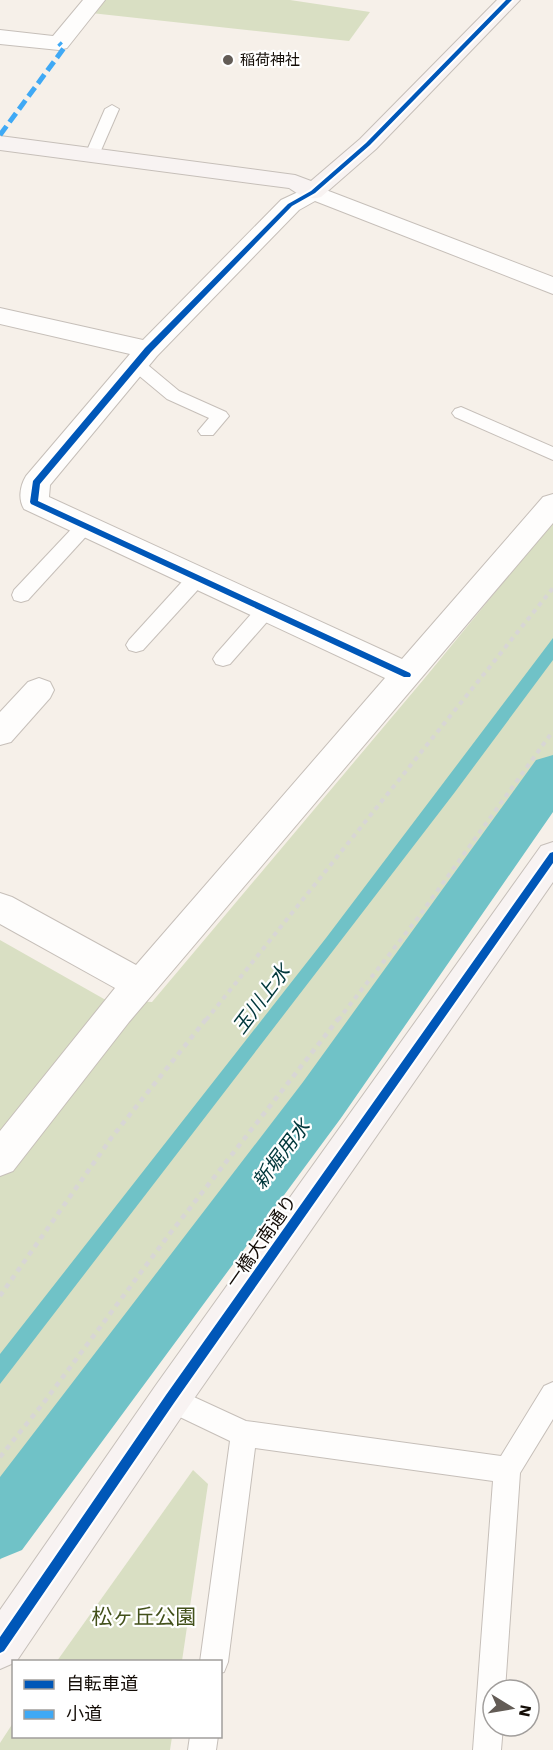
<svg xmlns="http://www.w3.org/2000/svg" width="553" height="1750" viewBox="0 0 553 1750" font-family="'Work Sans','Noto Sans JP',sans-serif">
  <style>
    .green { fill: #d9dfc3 }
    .water { fill: #70c2c7 }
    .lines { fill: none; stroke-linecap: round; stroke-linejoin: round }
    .canal { fill: #70c2c7; fill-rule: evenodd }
    .lane-casing { stroke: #c6bfb9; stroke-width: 2 }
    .street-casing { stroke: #c6bfb9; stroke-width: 2 }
    .secondary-casing { stroke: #c6bfb9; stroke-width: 2 }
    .path-far1 { stroke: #d8d6d5; stroke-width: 4; stroke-dasharray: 4.5 4.5; stroke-linecap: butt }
    .path { stroke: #d8d6d5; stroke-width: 4.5; stroke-dasharray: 5 5; stroke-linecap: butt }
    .lane { fill: #fefdfc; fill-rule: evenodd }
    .street { fill: #fefdfc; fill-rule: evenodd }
    .secondary { fill: #f8f3f2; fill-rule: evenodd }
    .quiet { stroke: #3fa9f5; stroke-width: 5; stroke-dasharray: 11 5; stroke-linecap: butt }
    .cycleway-casing { stroke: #fff; stroke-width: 4 }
    .cycleway { fill: #0057b8; fill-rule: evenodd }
    .poi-dot { fill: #635c56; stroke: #fff; stroke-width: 2 }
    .labels { text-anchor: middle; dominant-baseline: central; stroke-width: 4.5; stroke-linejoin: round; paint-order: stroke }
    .far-poi-label { font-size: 15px; fill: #140d07; stroke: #fff; text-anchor: start }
    .street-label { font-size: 18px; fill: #140d07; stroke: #fff }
    .water-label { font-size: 20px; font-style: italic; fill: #00373b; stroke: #fff }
    .near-park-label { font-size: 21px; fill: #43511b; stroke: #fff }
  </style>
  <rect width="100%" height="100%" fill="#f6f0e9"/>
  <g class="green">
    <polygon points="101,0 290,0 370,12 349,41 91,13"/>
    <polygon points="553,522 553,789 0,1560 0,940 104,999 152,1002 424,679"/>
    <polygon points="193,1470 208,1484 182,1661 57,1661"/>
    <polygon points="13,1723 14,1736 172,1737 170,1750 0,1750 0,1743"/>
  </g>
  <polygon class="water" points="553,638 553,660 455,792 0,1384 0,1354 326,938"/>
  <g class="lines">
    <polygon class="canal" points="553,755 553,812 341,1118 22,1550 0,1559 0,1477 303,1082 536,760"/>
    <g class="lane-casing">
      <g id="lane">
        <polygon points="112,105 119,109 99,155 97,158 87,158 85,155 105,109"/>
        <polygon points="137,359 143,361 179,391 226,412 229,416 213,435 201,435 198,431 209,418 167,399 131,369 129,365 131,361"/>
        <polygon points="461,407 553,447 553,460 455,417 452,413 455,409"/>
        <polygon points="85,519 91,521 94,526 91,531 28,600 21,602 14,600 12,595 14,590 79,521"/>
        <polygon points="197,571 204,573 206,578 204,583 143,650 136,652 129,650 126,645 129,640 190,573"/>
        <polygon points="266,603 273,605 275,610 273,615 230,664 223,666 216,664 213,659 216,654 259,605"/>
        <polygon points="553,1382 553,1419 520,1473 505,1690 493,1690 493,1726 503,1726 501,1750 473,1750 493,1481 255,1448 228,1662 224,1672 220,1673 220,1662 200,1662 230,1441 161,1408 157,1399 161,1390 170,1386 246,1421 501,1456 544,1386"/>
        <polygon points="190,1736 218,1736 216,1750 188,1750"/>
      </g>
    </g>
    <g class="street-casing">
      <g id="street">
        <polygon points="83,0 105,0 67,48 59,50 0,44 0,30 53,36"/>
        <path d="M313,185L553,277V294L315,201L299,210L157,356L50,485L49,497L402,659L543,497L553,494V523L129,1022L13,1171L0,1176V1131L115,988L0,924V893L12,897L136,965L385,678L24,509C18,499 20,486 26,476L130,354L0,324V308L143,340L281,200Z"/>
        <polygon points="39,678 50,682 54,690 50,698 11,742 0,745 0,712 28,682"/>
      </g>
    </g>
    <g class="secondary-casing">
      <g id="secondary">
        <path d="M497,0H520L376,149L321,197C308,201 300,195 289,188L0,150V136L295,175L311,181L360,139Z"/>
        <polygon points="553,842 553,882 184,1413 16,1662 0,1669 0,1610 156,1385 541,846"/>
      </g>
    </g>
    <g class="path-far1">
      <polyline points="206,1020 553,588"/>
      <polyline points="338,1020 417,919 553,731"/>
    </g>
    <g class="path">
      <polyline points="0,1296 112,1137 207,1018"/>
      <polyline points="0,1457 45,1401 168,1236 339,1018"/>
    </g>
    <use href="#lane" class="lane"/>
    <use href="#street" class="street"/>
    <use href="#secondary" class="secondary"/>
    <polyline class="quiet" points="0,135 64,48 59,43"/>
    <g class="cycleway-casing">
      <g id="cycleway">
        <polygon points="506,0 512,0 370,145 315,193 292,206 151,352 40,484 38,501 410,673 411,675 410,677 404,677 31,504 30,502 33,481 145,348 288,204 311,191 366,143"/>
        <polygon points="553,852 553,863 174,1403 4,1651 0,1653 0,1637 166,1395 550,853"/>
      </g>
    </g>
    <use href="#cycleway" class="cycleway"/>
  </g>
  <circle class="poi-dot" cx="228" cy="60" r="6"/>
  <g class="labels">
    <g class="far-poi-label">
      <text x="240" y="60">稲荷神社</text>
    </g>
    <g class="street-label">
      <text transform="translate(261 1241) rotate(-55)">一橋大南通り</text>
    </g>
    <g class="water-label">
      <text transform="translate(261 999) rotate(-53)">玉川上水</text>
      <text transform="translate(281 1154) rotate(-53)">新堀用水</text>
    </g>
    <g class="near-park-label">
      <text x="144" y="1616">松ヶ丘公園</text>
    </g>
  </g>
  <rect x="12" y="1660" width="210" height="78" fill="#ffffff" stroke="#a19e9c" stroke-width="1.5"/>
  <rect x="24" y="1680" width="30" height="9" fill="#0057b8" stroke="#a19e9c" stroke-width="1.5"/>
  <text x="66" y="1690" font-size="18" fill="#140d07">自転車道</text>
  <rect x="24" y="1710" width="30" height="9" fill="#3fa9f5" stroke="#a19e9c" stroke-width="1.5"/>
  <text x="66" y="1720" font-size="18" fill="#140d07">小道</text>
  <g transform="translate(511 1708) rotate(101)"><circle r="28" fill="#ffffff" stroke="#a19e9c" stroke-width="1.5"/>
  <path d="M0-4.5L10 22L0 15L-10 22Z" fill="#635c56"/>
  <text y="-9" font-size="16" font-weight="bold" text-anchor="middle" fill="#140d07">N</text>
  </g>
</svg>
